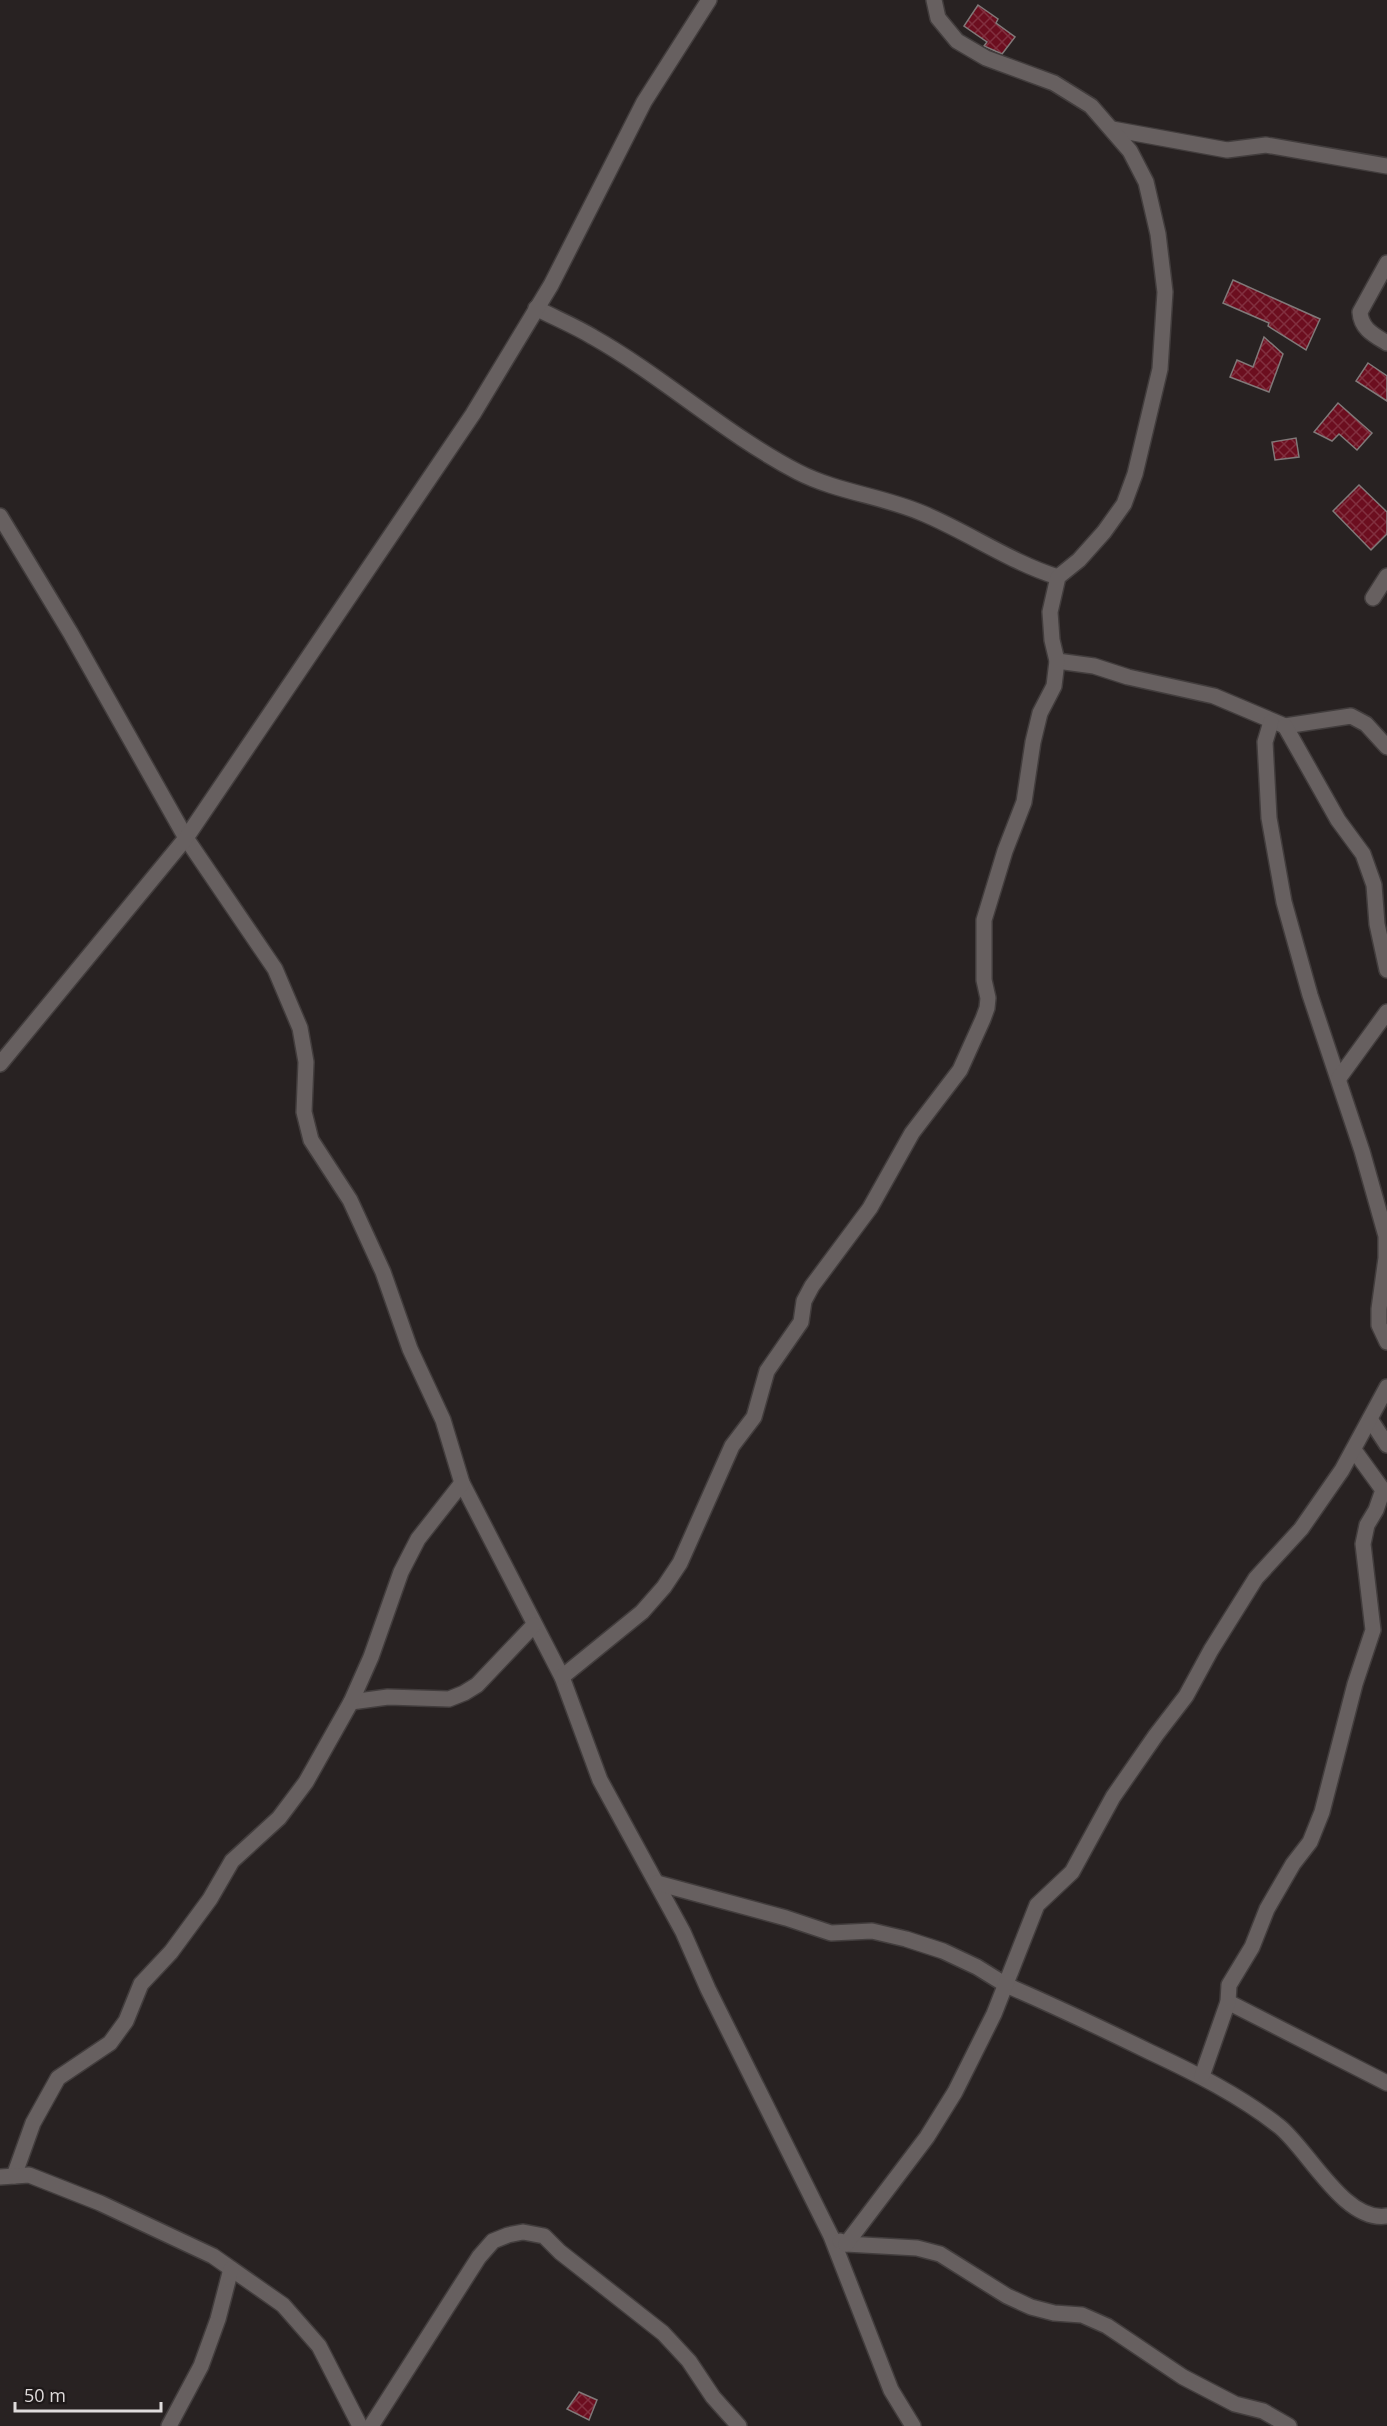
<svg xmlns="http://www.w3.org/2000/svg" width="1387" height="2426" viewBox="0 0 1387 2426" font-family="'Open Sans',sans-serif">
  <style>
    .building { fill: url(#building-cross-hatch); stroke: #807979; stroke-width: 1.5 }
    .lines { fill: none; stroke-linecap: round; stroke-linejoin: round }
    .street-casing { stroke: #423d3d; stroke-width: 18 }
    .street { stroke: #676060; stroke-width: 15 }
  </style>
  <defs>
    <pattern id="building-cross-hatch" width="8" height="8" patternUnits="userSpaceOnUse" patternTransform="scale(1.5)"><rect width="8" height="8" fill="#6c0e1f"/><path d="M0 0l8 8M0 8l8-8" fill="none" stroke="#81303f"/></pattern>
  </defs>
  <rect width="100%" height="100%" fill="#282222"/>
  <g class="building">
    <polygon points="978,5 998,19 996,23 1015,37 1002,54 984,46 987,42 964,26"/>
    <polygon points="1233,280 1320,319 1306,350 1268,326 1269,323 1223,303"/>
    <polygon points="1264,337 1283,354 1269,392 1230,377 1237,360 1253,367"/>
    <polygon points="1368,363 1387,376 1387,401 1356,381"/>
    <polygon points="1338,403 1372,433 1357,450 1339,434 1332,441 1314,432"/>
    <polygon points="1296,438 1299,457 1275,460 1272,442"/>
    <polygon points="1359,485 1387,512 1387,534 1371,550 1333,511"/>
    <polygon points="579,2392 597,2400 589,2420 567,2409"/>
  </g>
  <g class="lines">
    <g class="street-casing">
      <g id="street">
        <polyline points="1112,129 1227,150 1266,145 1387,166"/>
        <path d="M1387,263L1360,312C1361,329 1374,335 1387,343"/>
        <path d="M536,308C555,318 575,326 593,337C664,377 725,434 798,472C837,492 882,496 922,513C968,532 1010,562 1058,577"/>
        <polyline points="0,516 70,632 186,838 275,969 300,1028 306,1062 304,1112 311,1140 350,1200 383,1272 410,1349 443,1420 462,1483 562,1677 600,1780 683,1932 708,1989 831,2236 891,2390 913,2426"/>
        <polyline points="1373,598 1387,576"/>
        <polyline points="1057,661 1094,666 1128,677 1214,696 1285,726 1351,716 1366,724 1387,747"/>
        <polyline points="1271,722 1265,742 1269,818 1284,902 1310,995 1362,1151 1386,1236 1386,1258 1379,1309 1379,1325 1387,1342"/>
        <polyline points="1285,726 1338,820 1363,854 1374,885 1377,924 1387,970"/>
        <polyline points="0,1064 186,838 473,414 551,285 644,102 709,0"/>
        <polyline points="1339,1078 1387,1012"/>
        <polyline points="1370,1419 1387,1445"/>
        <polyline points="562,1677 642,1612 664,1587 680,1563 732,1446 754,1417 767,1371 801,1322 804,1301 812,1286 870,1208 912,1133 960,1070 983,1019 987,1008 988,998 984,980 984,920 1005,851 1024,802 1033,742 1040,713 1054,686 1057,661 1052,640 1050,612 1058,577 1079,560 1104,532 1124,504 1135,474 1160,369 1165,292 1158,234 1146,182 1130,151 1091,106 1054,83 986,58 957,41 938,18 934,0"/>
        <polyline points="351,1702 388,1697 449,1699 464,1693 477,1685 534,1625"/>
        <path d="M657,1883L786,1918L831,1933L872,1931L906,1939L943,1951L977,1967L1006,1985C1055,2006 1103,2029 1150,2052C1195,2073 1241,2096 1280,2127C1309,2151 1345,2223 1387,2216"/>
        <polyline points="1228,2002 1387,2083"/>
        <polyline points="1202,2076 1228,2002 1229,1985 1252,1947 1267,1909 1293,1864 1310,1842 1322,1812 1355,1684 1373,1630 1363,1544 1367,1525 1376,1510 1383,1490 1354,1450"/>
        <polyline points="14,2176 33,2123 58,2078 110,2043 126,2021 141,1984 171,1952 210,1899 232,1861 279,1818 306,1782 351,1702 371,1657 401,1572 418,1539 462,1483"/>
        <polyline points="0,2177 29,2175 100,2203 213,2256 283,2305 319,2346 360,2426"/>
        <polyline points="840,2241 846,2244 917,2248 940,2254 1007,2296 1031,2307 1054,2313 1082,2315 1107,2326 1183,2377 1235,2404 1263,2411 1289,2426"/>
        <polyline points="846,2244 927,2137 955,2092 994,2014 1037,1905 1072,1872 1113,1797 1156,1735 1186,1696 1211,1650 1256,1578 1301,1529 1342,1470 1387,1387"/>
        <polyline points="169,2426 201,2366 218,2319 231,2269"/>
        <polyline points="371,2426 479,2257 493,2241 508,2235 523,2232 544,2236 560,2252 663,2333 689,2361 713,2397 739,2426"/>
      </g>
    </g>
    <use href="#street" class="street"/>
  </g>
  <path d="M15 2402v9h146v-9" fill="none" stroke="#dfdbdb" stroke-width="3"/>
  <text x="24" y="2402" font-size="18" fill="#dfdbdb" stroke="#1e1919" stroke-width="4.5" paint-order="stroke">50 m</text>
</svg>
